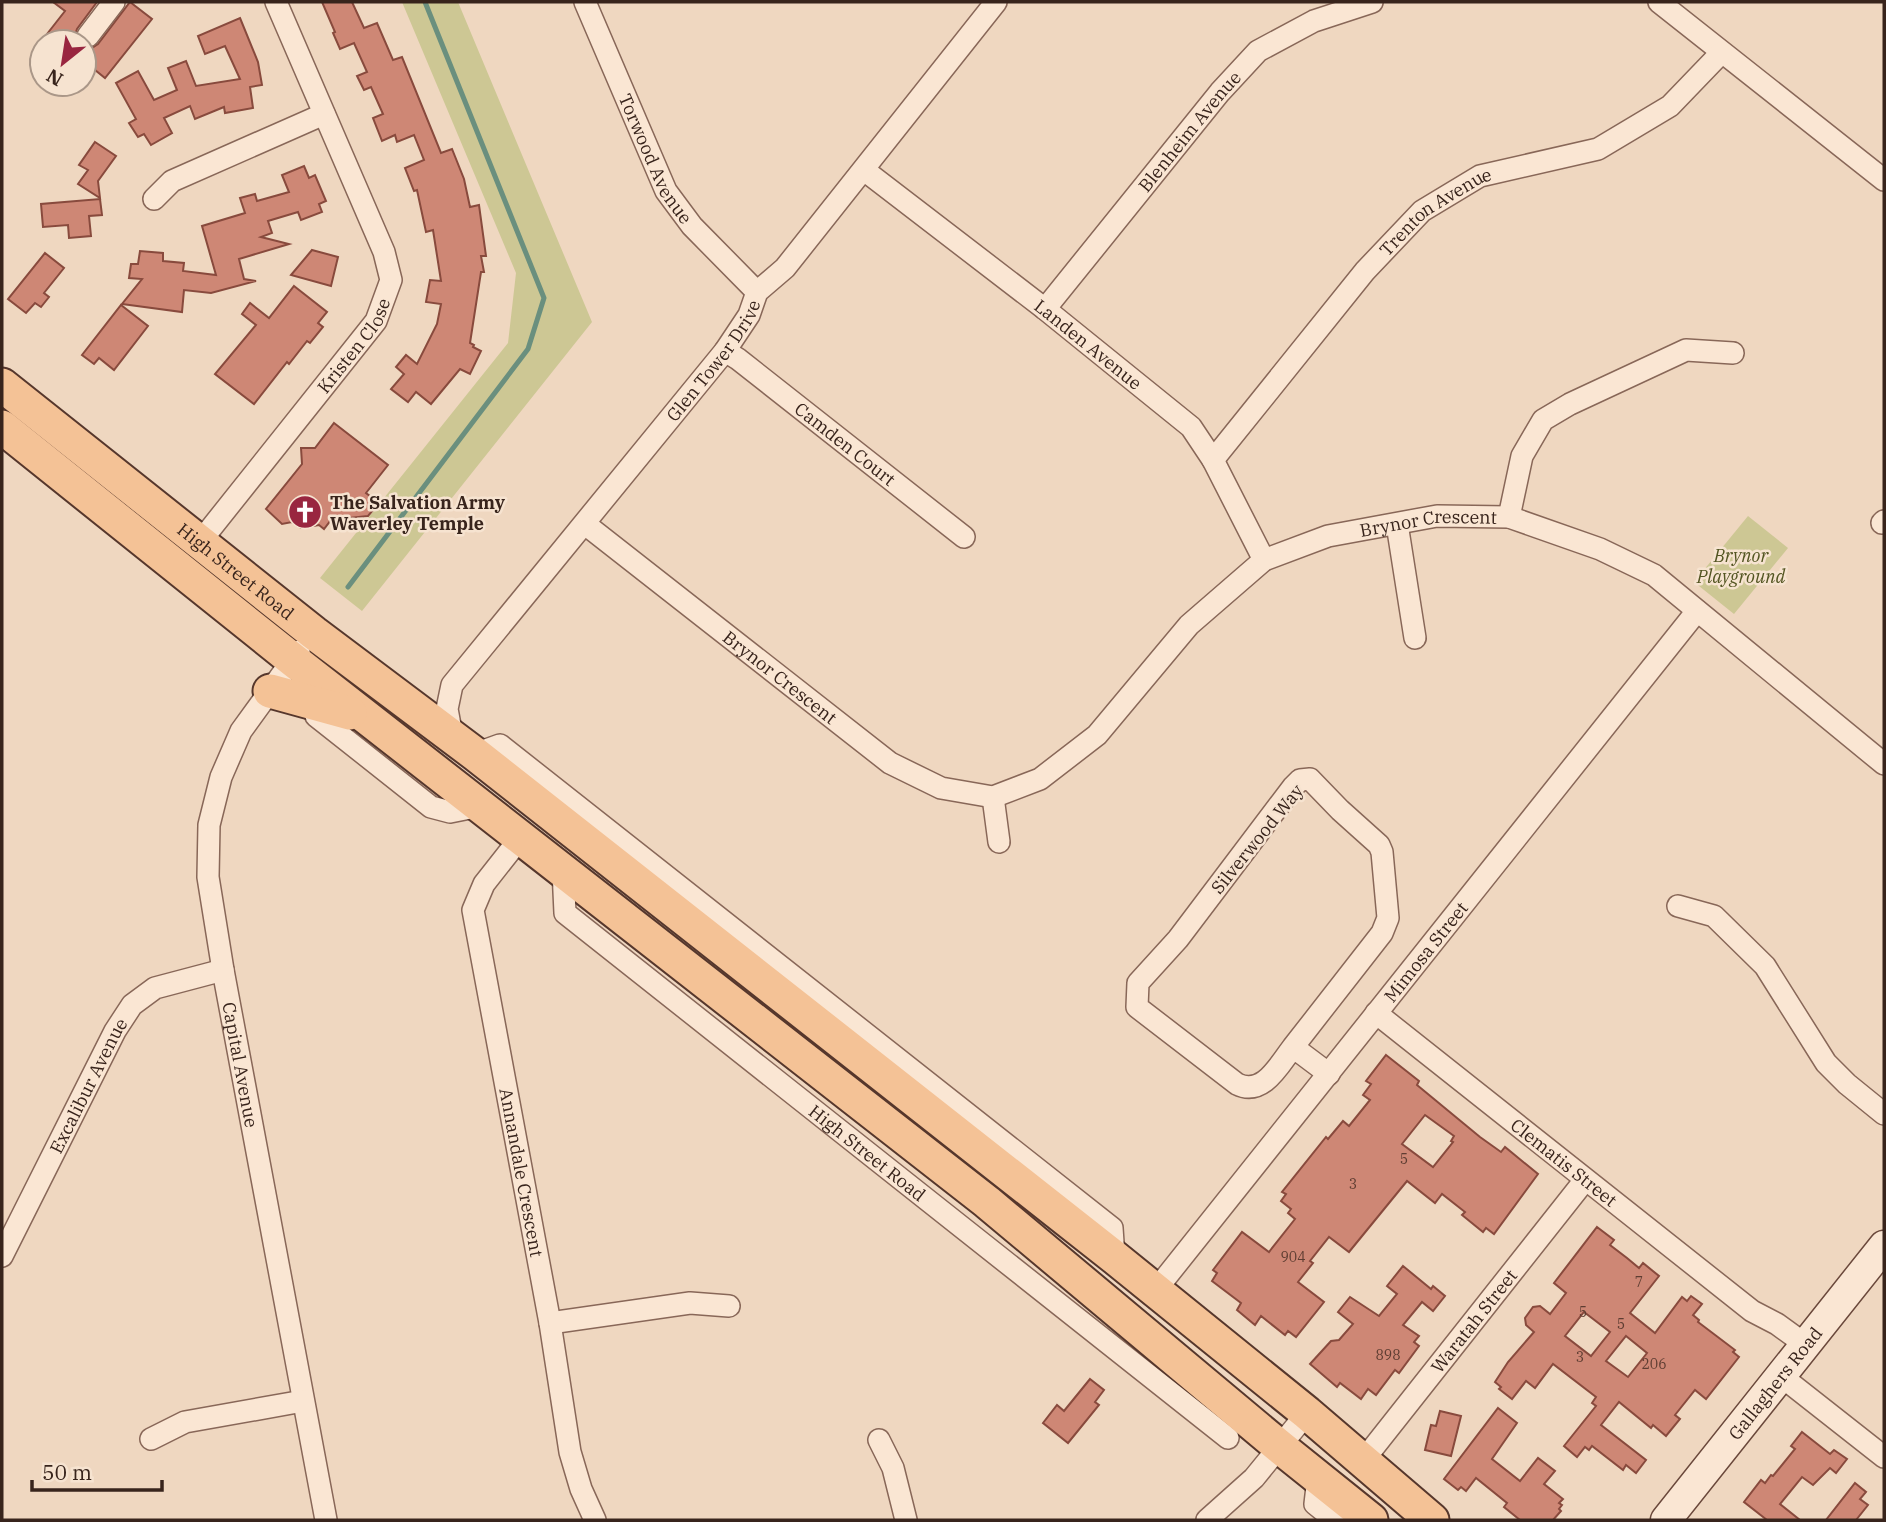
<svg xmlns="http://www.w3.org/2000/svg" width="1886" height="1522" viewBox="0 0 1886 1522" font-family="'IBM Plex Serif',serif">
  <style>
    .park { fill: #cdc794 }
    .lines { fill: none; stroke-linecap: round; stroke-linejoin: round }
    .stream { stroke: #6a8f7e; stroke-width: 5 }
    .building { fill: #ce8775; stroke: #884a3d; stroke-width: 2; fill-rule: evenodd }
    .street-casing { stroke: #886758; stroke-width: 24 }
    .secondary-casing { stroke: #6a483b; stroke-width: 33 }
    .primary-casing { stroke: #56372c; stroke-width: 37 }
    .street { stroke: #fae6d3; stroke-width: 21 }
    .secondary { stroke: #fae6d3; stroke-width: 30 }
    .primary { stroke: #f4c296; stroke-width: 33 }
    .labels { text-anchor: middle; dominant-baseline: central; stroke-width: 5; stroke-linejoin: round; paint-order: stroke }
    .number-label { font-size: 14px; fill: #5e3d32 }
    .street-label { font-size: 18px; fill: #38241c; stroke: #f6e3d0 }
    .poi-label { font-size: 18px; font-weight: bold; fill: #38241c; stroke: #f6e3d0; text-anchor: start }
    .park-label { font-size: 18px; font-style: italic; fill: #535522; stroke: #f6e3d0 }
  </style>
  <rect width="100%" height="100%" fill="#efd7c0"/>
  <g class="park">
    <polygon points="402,2 458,2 592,322 362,611 320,578 508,343 516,273"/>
    <polygon points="1748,516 1788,548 1734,614 1694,582"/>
  </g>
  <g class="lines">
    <polyline class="stream" points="348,587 528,349 544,298 425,2"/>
  </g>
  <g class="building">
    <polygon points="53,2 97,2 77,29 75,35 77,42 57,42 47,34 65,11"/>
    <polygon points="130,2 152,19 105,78 84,61 84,48 92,48 98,44"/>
    <polygon points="322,2 352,2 364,28 377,23 393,60 402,57 441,153 452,149 464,179 470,207 479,205 486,256 481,256 484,272 481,272 470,343 474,345 473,347 481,351 470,374 460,369 431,404 416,392 408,402 391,389 404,374 396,367 406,355 417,364 437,324 441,304 426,302 430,280 441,281 433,230 426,232 417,190 414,191 405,168 424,160 414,135 397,142 395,135 382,141 373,118 383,114 371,87 364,90 357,76 367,72 354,43 340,49 333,33 335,32"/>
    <polygon points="240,18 258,62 262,85 250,87 253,108 225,113 224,107 195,119 190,106 164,118 172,133 151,145 144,134 138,137 129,123 136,119 116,83 138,71 154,100 177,90 168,68 186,61 196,86 240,79 225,46 205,54 198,36"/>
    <polygon points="95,142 116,156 98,181 100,198 78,184 88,170 79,165"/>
    <polygon points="304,166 309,178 315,175 326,201 319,204 322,212 301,220 298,212 268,221 272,233 261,237 289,244 239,259 244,279 256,281 211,293 184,290 182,312 122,304 142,279 129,278 131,264 138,264 140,251 163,253 163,261 184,263 183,271 216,275 202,226 245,213 240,198 255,194 257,201 289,192 282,175"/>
    <polygon points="100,199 102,215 89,216 91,236 69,238 68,225 43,227 41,204"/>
    <polygon points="312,250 338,257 331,286 291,275"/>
    <polygon points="45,253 64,268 44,293 49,297 41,307 35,303 26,313 8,299"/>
    <polygon points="294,286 327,312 318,323 323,327 310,343 307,341 289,364 287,362 254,404 215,374 256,325 242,314 250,303 269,318"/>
    <polygon points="121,305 148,326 114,370 99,358 94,364 82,355"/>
    <polygon points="334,423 388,465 366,493 379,503 368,516 331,520 324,529 319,525 301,528 292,522 282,524 266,509 302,464 301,448 315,448"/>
    <path d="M1386,1055L1419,1081L1417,1085L1480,1137L1501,1152L1505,1147L1538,1174L1494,1234L1486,1228L1483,1232L1462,1215L1465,1212L1442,1194L1435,1203L1407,1181L1349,1252L1329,1237L1310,1261L1313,1263L1298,1282L1324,1302L1296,1337L1288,1331L1285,1335L1261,1316L1255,1325L1237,1310L1241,1303L1212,1281L1217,1273L1213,1270L1242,1232L1269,1252L1295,1219L1288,1213L1291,1209L1281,1201L1286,1194L1282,1192L1326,1137L1328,1139L1343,1121L1349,1126L1370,1100L1363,1095L1371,1084L1366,1081ZM1425,1115L1454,1136L1451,1141L1453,1142L1433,1167L1402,1144Z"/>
    <path d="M1597,1227L1614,1240L1610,1245L1627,1258L1639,1268L1643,1263L1659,1276L1630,1313L1655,1333L1682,1297L1687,1301L1691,1296L1702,1304L1693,1315L1699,1320L1698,1322L1735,1350L1733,1352L1739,1357L1706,1399L1695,1390L1675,1415L1680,1419L1666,1436L1653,1425L1651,1428L1619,1402L1601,1425L1646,1460L1636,1473L1626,1465L1623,1470L1592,1446L1589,1450L1585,1447L1577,1457L1564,1446L1596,1406L1592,1403L1596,1397L1553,1364L1535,1388L1526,1381L1512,1399L1499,1389L1501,1387L1495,1382L1508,1362L1534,1332L1526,1325L1525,1318L1533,1307L1540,1306L1550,1314L1566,1293L1554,1283ZM1584,1312L1610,1332L1591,1356L1565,1336ZM1626,1336L1647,1353L1628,1377L1606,1361Z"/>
    <polygon points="1403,1266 1431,1289 1433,1286 1445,1296 1433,1311 1422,1302 1403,1325 1419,1336 1414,1342 1419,1346 1399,1373 1395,1370 1376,1395 1368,1389 1361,1399 1340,1383 1337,1387 1310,1364 1331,1341 1339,1340 1353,1324 1338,1312 1350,1297 1379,1316 1397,1294 1387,1286"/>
    <polygon points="1090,1379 1104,1390 1095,1402 1099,1405 1068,1443 1043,1423 1057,1405 1064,1411"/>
    <polygon points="1498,1408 1517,1423 1492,1459 1520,1481 1538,1458 1555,1471 1544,1484 1563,1499 1559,1503 1562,1505 1559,1509 1561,1511 1553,1520 1520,1520 1504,1507 1507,1503 1476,1478 1466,1491 1461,1487 1458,1490 1444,1479"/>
    <polygon points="1440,1411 1461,1416 1451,1456 1425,1450 1431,1425 1436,1426"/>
    <polygon points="1802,1432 1830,1454 1834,1450 1847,1459 1836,1473 1830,1468 1813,1485 1802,1477 1780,1504 1800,1520 1767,1520 1744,1502 1761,1480 1765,1483 1771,1475 1773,1476 1795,1449 1791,1446"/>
    <polygon points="1855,1483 1866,1492 1860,1499 1868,1505 1856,1520 1826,1520"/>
  </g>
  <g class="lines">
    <g class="street-casing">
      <g id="street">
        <path id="s1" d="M585,2L666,191L692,226L757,292"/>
        <polyline points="1659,2 1884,180"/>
        <polyline points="88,36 114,2"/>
        <path id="s2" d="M864,170L1045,309L1191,427L1213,460L1264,560"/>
        <polyline points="154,199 172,181 324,114"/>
        <path id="s3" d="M1045,309L1220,92L1258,51L1314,21L1372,2"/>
        <path id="s4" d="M725,351L738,359L964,537"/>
        <path id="s5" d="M1213,460L1365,271L1422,211L1480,176L1598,149L1670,106L1721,53"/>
        <polyline points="1509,517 1522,456 1543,420 1570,404 1686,350 1733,353"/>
        <polyline points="1882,523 1884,521"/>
        <path id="s6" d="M585,524L890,763L941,788L993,797L1040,779L1097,735L1189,625L1264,560L1328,536L1437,516L1509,517L1600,549L1654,575L1884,764"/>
        <polyline points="1397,524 1415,638"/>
        <path id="s7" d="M200,542L376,321L391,280L384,252L276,2"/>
        <path id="s8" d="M299,651L241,731L221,777L209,825L208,877L223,970L326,1520"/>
        <polyline points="316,716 431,807 450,812 480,806"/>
        <path id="s9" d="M452,736L447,709L452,685L725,351L749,315L757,292L785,268L996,2"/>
        <polyline points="475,754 500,745 1112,1228 1114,1257"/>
        <polyline points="993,797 999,842"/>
        <path id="s10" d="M521,837L484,884L473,910L550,1323L570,1452L581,1489L595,1520"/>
        <path id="s11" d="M563,870L565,913L1228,1438"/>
        <polyline points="1678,906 1714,916 1765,966 1826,1063 1847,1084 1884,1114"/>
        <path id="s12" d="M1376,1013L1752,1311L1777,1324L1806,1345"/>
        <path d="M1293,1047L1382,933L1388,918L1382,852L1379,845L1340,810L1310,779L1300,780L1293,787L1178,939L1138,983L1137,1007L1237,1084C1263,1097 1279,1065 1293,1047L1329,1074"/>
        <path id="s13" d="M2,1256L115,1031L132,1005L155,988L223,970"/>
        <path id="s14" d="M1155,1291L1697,611"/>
        <polyline points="550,1323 690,1303 729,1306"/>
        <polyline points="1781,1376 1884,1457"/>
        <polyline points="151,1439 185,1422 303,1401"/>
        <polyline points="879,1440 893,1468 906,1520"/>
        <path id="s15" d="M1362,1462L1585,1180"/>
        <polyline points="1318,1478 1315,1504 1335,1520"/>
        <polyline points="1207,1520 1254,1478 1307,1413"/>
      </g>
    </g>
    <g class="secondary-casing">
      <g id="secondary">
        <path id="s16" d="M1666,1520L1884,1246"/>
      </g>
    </g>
    <g class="primary-casing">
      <g id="primary">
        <path id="s17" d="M2,385L314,633L475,754L1114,1257L1307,1413L1432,1520"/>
        <polyline points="2,427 293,660 987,1202 1280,1447 1371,1520"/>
        <polyline points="270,691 350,713"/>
      </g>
    </g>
    <use href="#street" class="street"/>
    <use href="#secondary" class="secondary"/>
    <use href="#primary" class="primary"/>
  </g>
  <defs>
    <g id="church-disc" transform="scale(1.75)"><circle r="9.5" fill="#992640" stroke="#f6e3d0"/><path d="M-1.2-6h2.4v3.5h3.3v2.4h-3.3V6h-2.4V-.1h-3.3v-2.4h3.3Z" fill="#fff"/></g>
  </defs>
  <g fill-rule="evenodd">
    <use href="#church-disc" x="305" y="512"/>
  </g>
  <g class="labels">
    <g class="number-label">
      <text x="1404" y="1159">5</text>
      <text x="1353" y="1184">3</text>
      <text x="1293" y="1257">904</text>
      <text x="1639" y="1282">7</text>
      <text x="1583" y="1312">5</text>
      <text x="1621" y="1324">5</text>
      <text x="1388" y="1355">898</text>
      <text x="1580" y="1357">3</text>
      <text x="1654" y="1364">206</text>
    </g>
    <g class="street-label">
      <text stroke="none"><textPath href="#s3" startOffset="229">Blenheim Avenue</textPath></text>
      <text stroke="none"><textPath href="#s1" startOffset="172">Torwood Avenue</textPath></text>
      <text stroke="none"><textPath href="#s5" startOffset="336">Trenton Avenue</textPath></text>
      <text stroke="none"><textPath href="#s7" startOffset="250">Kristen Close</textPath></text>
      <text stroke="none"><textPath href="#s2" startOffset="284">Landen Avenue</textPath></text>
      <text stroke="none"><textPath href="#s9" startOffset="469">Glen Tower Drive</textPath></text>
      <text stroke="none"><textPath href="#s4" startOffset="152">Camden Court</textPath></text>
      <text stroke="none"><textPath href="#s6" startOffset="1032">Brynor Crescent</textPath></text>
      <text stroke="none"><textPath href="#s17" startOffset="299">High Street Road</textPath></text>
      <text stroke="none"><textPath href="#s6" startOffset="248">Brynor Crescent</textPath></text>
      <text transform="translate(1257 839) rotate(-51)">Silverwood Way</text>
      <text stroke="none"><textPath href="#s14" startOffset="434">Mimosa Street</textPath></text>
      <text stroke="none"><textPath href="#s8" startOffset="441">Capital Avenue</textPath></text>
      <text stroke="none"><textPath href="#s13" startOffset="191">Excalibur Avenue</textPath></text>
      <text stroke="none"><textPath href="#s11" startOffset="429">High Street Road</textPath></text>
      <text stroke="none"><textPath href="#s12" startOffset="240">Clematis Street</textPath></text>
      <text stroke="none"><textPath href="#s10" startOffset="355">Annandale Crescent</textPath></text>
      <text stroke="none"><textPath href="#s15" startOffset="180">Waratah Street</textPath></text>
      <text stroke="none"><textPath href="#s16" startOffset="175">Gallaghers Road</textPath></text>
    </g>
    <g class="poi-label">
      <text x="330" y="502">The Salvation Army<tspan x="330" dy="21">Waverley Temple</tspan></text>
    </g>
    <g class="park-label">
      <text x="1741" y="555">Brynor<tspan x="1741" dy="21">Playground</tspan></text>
    </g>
  </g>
  <rect width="1886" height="1522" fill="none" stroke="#38241c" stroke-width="7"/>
  <g transform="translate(63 63) rotate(210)"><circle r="33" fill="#f6e3d0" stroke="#aa9788" stroke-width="2"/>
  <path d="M0-5L12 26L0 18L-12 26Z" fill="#992640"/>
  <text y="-10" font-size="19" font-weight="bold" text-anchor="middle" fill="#38241c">N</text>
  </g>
  <path d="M32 1480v10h130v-10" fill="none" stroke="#38241c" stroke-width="3.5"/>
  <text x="42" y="1480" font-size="21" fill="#38241c" stroke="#f6e3d0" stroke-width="5" paint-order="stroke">50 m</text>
</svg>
